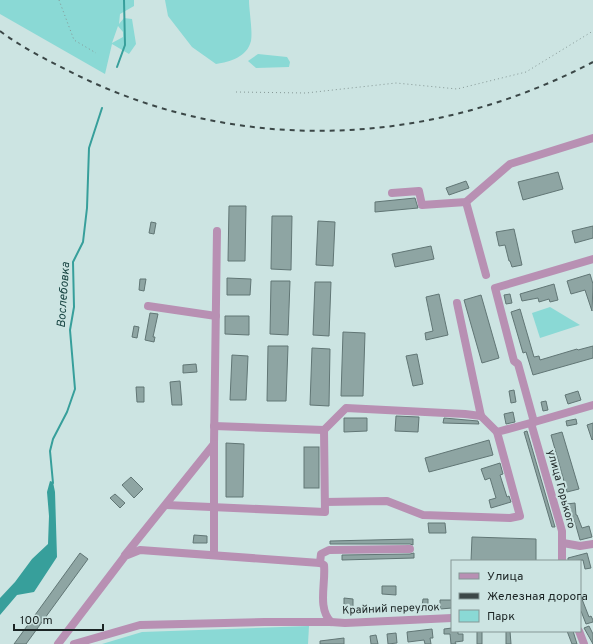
<svg xmlns="http://www.w3.org/2000/svg" width="593" height="644" viewBox="0 0 593 644" font-family="Overpass,sans-serif">
  <style>
    .green { fill: #8ad9d5; fill-rule: evenodd }
    .water { fill: #379f9b }
    .lines { fill: none; stroke-linecap: round; stroke-linejoin: round }
    .stream { stroke: #379f9b; stroke-width: 2 }
    .building { fill: #8ea5a3; stroke: #617675 }
    .path { stroke: #859795; stroke-width: 1; stroke-dasharray: 1 3; stroke-linecap: butt }
    .minor { stroke: #b890b3; stroke-width: 8 }
    .rail { stroke: #3b4747; stroke-width: 2; stroke-dasharray: 5 5; stroke-linecap: butt }
    .labels { text-anchor: middle; dominant-baseline: central; stroke-width: 4; stroke-linejoin: round; paint-order: stroke }
    .street-label { font-size: 11px; fill: #1b2424; stroke: #cce4e2 }
    .water-label { font-size: 12px; font-style: italic; fill: #184543; stroke: #cce4e2 }
  </style>
  <rect width="100%" height="100%" fill="#cce4e2"/>
  <g class="green">
    <path d="M0,0H134V6L120,14L119,24L124,18L132,19L136,44L129,54L112,44L105,74L0,14ZM118,26L123,32V37L112,43Z"/>
    <path d="M165,0H249C249,10 253,33 251,41C247,57 230,62 216,64L192,47L168,16Z"/>
    <polygon points="258,54 287,57 290,62 289,67 256,68 248,61"/>
    <polygon points="550,307 580,325 540,338 532,313"/>
    <polygon points="309,626 308,644 102,644 142,632"/>
  </g>
  <polygon class="water" points="50,481 53,482 55,492 57,557 34,592 17,595 0,615 0,598 15,582 32,559 48,544 49,516 47,492"/>
  <g class="lines">
    <g class="stream">
      <polyline points="117,67 125,45 124,0"/>
      <polyline points="53,483 50,451 53,439 67,412 75,389 70,330 74,307 73,262 83,242 87,208 89,148 102,108"/>
    </g>
  </g>
  <g class="building">
    <polygon points="558,172 563,189 523,200 518,182"/>
    <polygon points="466,181 469,188 449,195 446,188"/>
    <polygon points="415,198 418,208 375,212 375,202"/>
    <polygon points="229,206 246,206 245,261 228,261"/>
    <polygon points="272,216 292,216 291,270 271,269"/>
    <polygon points="318,221 335,222 333,266 316,265"/>
    <polygon points="151,222 156,223 154,234 149,233"/>
    <polygon points="593,226 593,238 575,243 572,231"/>
    <polygon points="514,229 522,265 512,267 510,261 509,261 505,245 499,246 496,232"/>
    <polygon points="431,246 434,259 395,267 392,254"/>
    <polygon points="590,274 593,284 592,311 585,290 571,294 567,281"/>
    <polygon points="227,278 251,279 250,295 227,295"/>
    <polygon points="140,279 146,279 144,291 139,290"/>
    <polygon points="271,281 290,281 288,335 270,334"/>
    <polygon points="315,282 331,282 329,336 313,335"/>
    <polygon points="554,284 558,300 550,302 549,299 539,302 538,298 522,301 520,294"/>
    <polygon points="439,294 448,335 426,340 425,333 433,331 426,297"/>
    <polygon points="510,294 512,303 506,304 504,295"/>
    <polygon points="481,295 499,358 482,363 464,300"/>
    <polygon points="520,309 534,357 539,356 540,360 577,349 578,350 593,346 593,358 533,375 526,352 523,353 511,312"/>
    <polygon points="150,313 158,314 153,337 155,337 154,342 145,340"/>
    <polygon points="225,316 249,316 249,335 225,334"/>
    <polygon points="134,326 139,327 137,338 132,337"/>
    <polygon points="343,332 365,333 363,396 341,396"/>
    <polygon points="268,346 288,346 286,401 267,401"/>
    <polygon points="312,348 330,349 329,406 310,405"/>
    <polygon points="417,354 423,384 413,386 406,356"/>
    <polygon points="232,355 248,356 246,400 230,400"/>
    <polygon points="196,364 197,372 183,373 183,365"/>
    <polygon points="180,381 182,405 172,405 170,382"/>
    <polygon points="136,387 144,387 144,402 137,402"/>
    <polygon points="514,390 516,402 511,403 509,391"/>
    <polygon points="578,391 581,400 568,404 565,395"/>
    <polygon points="546,401 548,410 543,411 541,402"/>
    <polygon points="513,412 515,422 506,424 504,414"/>
    <polygon points="396,416 419,417 418,432 395,431"/>
    <polygon points="344,418 367,418 367,431 344,432"/>
    <polygon points="444,418 478,421 479,424 443,423"/>
    <polygon points="576,419 577,424 567,426 566,421"/>
    <polygon points="593,423 593,439 592,440 587,425"/>
    <polygon points="527,431 555,527 552,527 524,432"/>
    <polygon points="562,432 579,489 567,492 551,435"/>
    <polygon points="489,440 493,455 429,472 425,458"/>
    <polygon points="226,443 244,444 243,497 226,497"/>
    <rect x="304" y="447" width="15" height="41"/>
    <polygon points="500,463 503,474 500,475 507,497 509,496 511,502 491,508 489,500 496,498 490,478 485,480 481,469"/>
    <polygon points="131,477 143,489 134,498 122,485"/>
    <polygon points="115,494 125,503 120,508 110,498"/>
    <polygon points="575,503 576,515 577,515 582,528 589,526 592,537 580,540 576,526 571,512 568,512 567,504"/>
    <polygon points="428,523 445,523 446,533 429,533"/>
    <polygon points="194,535 207,536 207,543 193,543"/>
    <polygon points="472,537 536,539 536,561 471,561"/>
    <polygon points="413,539 413,545 410,544 330,544 330,541"/>
    <polygon points="80,553 88,559 26,644 14,644"/>
    <polygon points="414,553 414,558 342,560 342,555 410,554"/>
    <polygon points="587,553 591,568 585,569 583,560 568,561 568,558"/>
    <polygon points="382,586 396,586 396,595 382,594"/>
    <polygon points="580,594 589,617 591,616 593,620 593,622 586,624 581,611 580,612"/>
    <polygon points="344,598 353,599 353,607 344,607"/>
    <polygon points="423,599 428,599 428,606 422,606"/>
    <polygon points="440,600 452,600 452,608 440,609"/>
    <polygon points="589,626 593,634 593,644 584,628"/>
    <polygon points="452,628 452,631 458,631 458,634 463,634 463,641 455,642 456,644 451,644 450,634 444,634 444,629"/>
    <polygon points="432,629 433,638 430,638 431,644 425,644 424,640 408,642 407,632"/>
    <rect x="477" y="631" width="5" height="13"/>
    <polygon points="506,631 510,631 511,644 506,644"/>
    <polygon points="567,631 573,631 577,644 572,644"/>
    <polygon points="396,633 397,643 388,644 387,634"/>
    <polygon points="376,635 378,644 371,644 370,636"/>
    <polygon points="344,638 344,644 320,644 320,641"/>
  </g>
  <g class="lines">
    <g class="path">
      <polyline points="59,0 74,40 96,53"/>
      <polyline points="236,92 306,93 396,83 457,89 526,72 593,31"/>
    </g>
    <g class="minor">
      <polyline points="392,193 419,191 422,205 466,202 510,164 593,138"/>
      <polyline points="466,202 486,275"/>
      <polyline points="457,303 481,416 497,432"/>
      <polyline points="148,306 216,316"/>
      <polyline points="214,426 324,430 346,408 465,414 481,416"/>
      <polyline points="325,502 387,501 423,515 510,518 520,516 497,432 534,422 518,364 514,361 495,288 593,259"/>
      <polyline points="166,505 325,512 324,430"/>
      <polyline points="563,543 580,546 593,544"/>
      <polyline points="125,555 214,444 217,231"/>
      <polyline points="214,555 214,444"/>
      <polyline points="562,561 562,531 531,423 593,405"/>
      <polyline points="320,563 321,554 329,550 410,549"/>
      <polyline points="579,631 584,644"/>
      <path d="M58,644L125,556L140,550L320,563L324,565C326,583 317,608 331,622"/>
      <polyline points="74,644 140,625 265,622 331,622 345,623 452,618"/>
    </g>
    <path class="rail" d="M0,31C20,46 43,58 65,69C232,156 427,149 593,62"/>
  </g>
  <g class="labels">
    <g class="street-label">
      <text transform="translate(561 489) rotate(75)">улица Горького</text>
      <text transform="translate(391 609) rotate(-2)">Крайний переулок</text>
    </g>
    <g class="water-label">
      <text transform="translate(64 295) rotate(-86)">Вослебовка</text>
    </g>
  </g>
  <rect x="451" y="560" width="130" height="72" fill="#cce4e2" stroke="#859796"/>
  <rect x="459" y="573" width="20" height="6" fill="#b890b3" stroke="#859796"/>
  <text x="487" y="580" font-size="12" fill="#1b2424">Улица</text>
  <rect x="459" y="593" width="20" height="6" fill="#3b4747" stroke="#859796"/>
  <text x="487" y="600" font-size="12" fill="#1b2424">Железная дорога</text>
  <rect x="459" y="610" width="20" height="12" fill="#8ad9d5" stroke="#859796"/>
  <text x="487" y="620" font-size="12" fill="#1b2424">Парк</text>
  <path d="M14 624v6h89v-6" fill="none" stroke="#1b2424" stroke-width="2"/>
  <text x="20" y="624" font-size="12" fill="#1b2424" stroke="#cce4e2" stroke-width="3" paint-order="stroke">100 m</text>
</svg>
